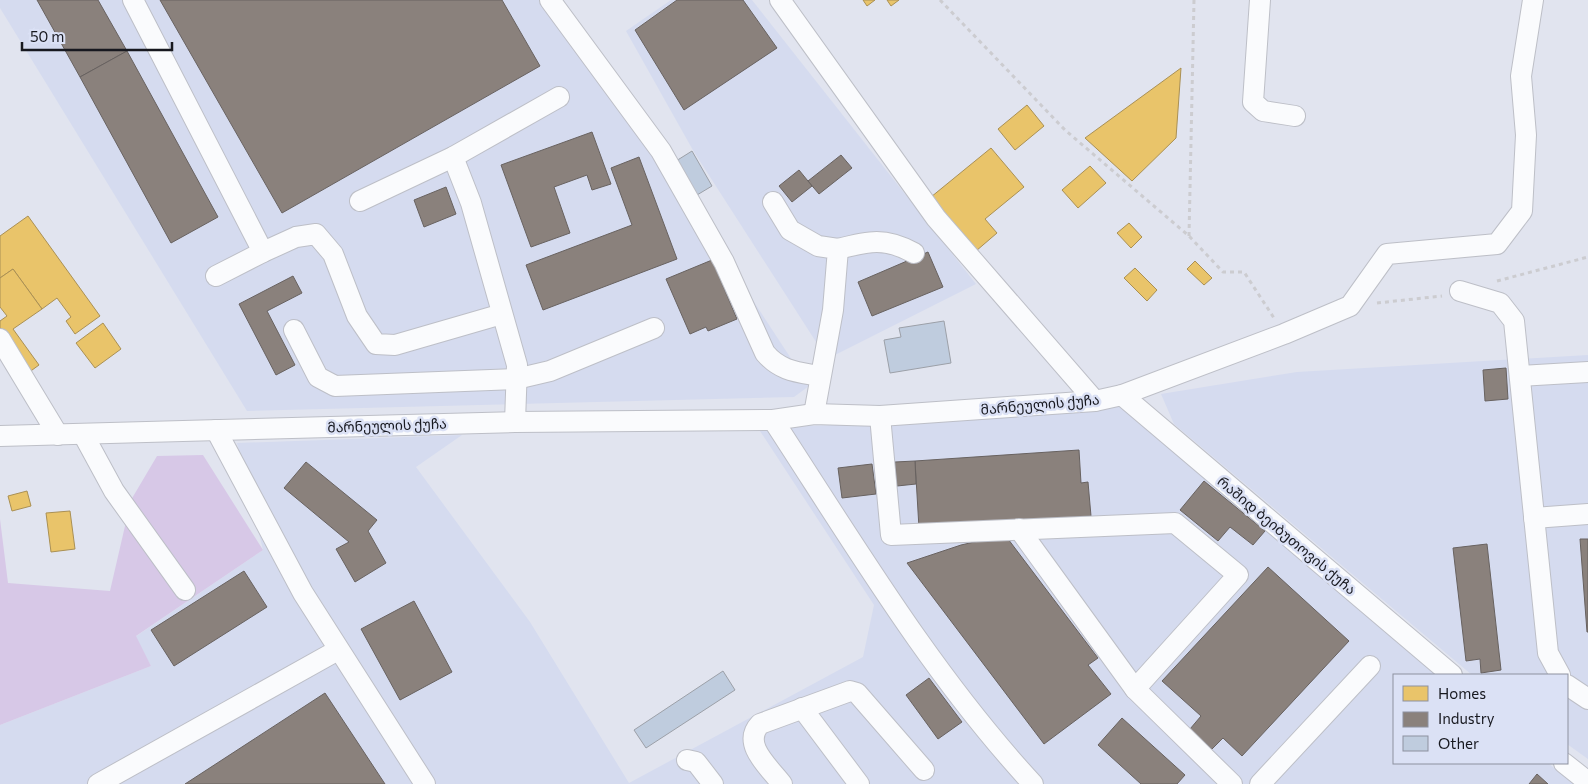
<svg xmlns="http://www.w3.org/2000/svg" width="1588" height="784" viewBox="0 0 1588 784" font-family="Commissioner,'Noto Sans Georgian',sans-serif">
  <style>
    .built { fill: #d5dbef }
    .green { fill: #d7c8e7 }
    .homes { fill: #e9c46a; stroke: #aa9054 }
    .industry { fill: #8a817c; stroke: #686260 }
    .building { fill: #bfccde; stroke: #9ca0a8 }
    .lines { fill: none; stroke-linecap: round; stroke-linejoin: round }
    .minor-casing { stroke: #bdbfc7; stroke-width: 22 }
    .path { stroke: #ccccd0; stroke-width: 3; stroke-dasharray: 4 4; stroke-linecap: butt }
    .minor { stroke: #fafbfd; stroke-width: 20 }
    .labels { text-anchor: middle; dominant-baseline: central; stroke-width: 5; stroke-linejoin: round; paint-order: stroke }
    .street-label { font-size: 14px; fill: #17181f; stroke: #dbe1f5 }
  </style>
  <rect width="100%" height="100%" fill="#e1e4ef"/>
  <g class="built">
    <polygon points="0,0 556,0 809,386 794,397 247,411 0,8"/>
    <polygon points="671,0 752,0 976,284 827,359 694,152 626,31"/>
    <polygon points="1588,355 1588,759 1567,744 1567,675 1472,675 1174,424 1161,394 1297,372"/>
    <polygon points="1121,405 1444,675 1394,675 1394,763 1548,763 1574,784 0,784 0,725 151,666 135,637 263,550 237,443 462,435 416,467 530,622 629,783 863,657 874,605 758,428 835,425"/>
  </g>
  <polygon class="green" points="203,455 263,550 136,636 151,666 0,725 0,519 8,583 110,591 131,500 157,456"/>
  <g class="homes">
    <polygon points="863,0 875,0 867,6"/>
    <polygon points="887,0 899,0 891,6"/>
    <polygon points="1181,68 1176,138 1132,181 1085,138"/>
    <polygon points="1027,105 1044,126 1015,150 998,129"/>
    <polygon points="991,148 1024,187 985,219 997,233 976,251 931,197"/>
    <polygon points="1090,166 1106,183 1078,208 1062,190"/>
    <polygon points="28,216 100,316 75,334 66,321 71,317 57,298 42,309 13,269 0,278 0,236"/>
    <polygon points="1129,223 1142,237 1131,248 1117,233"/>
    <polygon points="1195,261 1212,278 1204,285 1187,269"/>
    <polygon points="1135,268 1157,290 1147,301 1124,278"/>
    <polygon points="13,269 42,309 13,329 39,365 28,373 0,334 0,321 7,316 0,307 0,278"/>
    <polygon points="103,323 121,349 95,368 76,343"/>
    <polygon points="27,491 31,506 12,511 8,496"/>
    <polygon points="70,511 75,549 51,552 46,513"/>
  </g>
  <g class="industry">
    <polygon points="37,0 98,0 127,51 80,77"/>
    <polygon points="160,0 502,0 540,66 282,213"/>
    <polygon points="677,0 743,0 777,48 684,110 635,30"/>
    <polygon points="127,51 218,217 171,243 80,77"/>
    <polygon points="592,132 611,184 592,190 587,175 554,187 570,233 531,247 501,165"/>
    <polygon points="841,155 852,168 819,194 808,181"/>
    <polygon points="639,157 677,259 543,310 526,265 632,225 611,168"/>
    <polygon points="799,170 812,186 792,202 779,186"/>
    <polygon points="446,187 456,214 424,227 414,200"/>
    <polygon points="928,252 943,287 872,316 858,282"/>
    <polygon points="712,260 737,319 708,331 706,327 690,334 666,279"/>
    <polygon points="293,276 302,293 267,311 295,365 276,375 239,304"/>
    <polygon points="1506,368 1508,399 1485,401 1483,370"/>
    <polygon points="1079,450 1081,483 1088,482 1091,516 919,528 915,461"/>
    <polygon points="915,461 916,484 897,486 895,462"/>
    <polygon points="306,462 377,520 368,531 386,563 355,582 336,549 349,542 284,488"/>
    <polygon points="872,464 876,494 842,498 838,468"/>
    <polygon points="1204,481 1265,531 1253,545 1230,527 1218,541 1180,510"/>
    <polygon points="1005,535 1098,658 1088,665 1111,694 1044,744 907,563 961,545"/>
    <polygon points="1580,539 1588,539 1588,632 1587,632"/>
    <polygon points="1487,544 1501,670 1481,673 1480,659 1466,661 1453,548"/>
    <polygon points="1268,567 1349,641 1242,756 1223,738 1212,749 1190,729 1201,716 1162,681"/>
    <polygon points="244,571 267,607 174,666 151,630"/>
    <polygon points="414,601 452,672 400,700 361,629"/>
    <polygon points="929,678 962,722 938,739 906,695"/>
    <polygon points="325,693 385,784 185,784"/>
    <polygon points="1122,718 1185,775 1177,784 1141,784 1098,745"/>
    <polygon points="1537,774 1548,784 1529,784"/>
  </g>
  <g class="building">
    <polygon points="692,151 712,186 697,195 676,161"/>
    <polygon points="944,321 951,363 890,373 884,340 901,337 899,328"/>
    <polygon points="723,671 735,690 646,748 634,730"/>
  </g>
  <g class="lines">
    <g class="minor-casing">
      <g id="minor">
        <polyline points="133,0 263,252 296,237 316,234 333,254 357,316 376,344 395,345 502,314"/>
        <path d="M550,0L661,151L724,262L765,353C780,371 797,372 819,376"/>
        <polyline points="780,0 936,218 1095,401"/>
        <polyline points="1260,0 1253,102 1263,111 1295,116"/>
        <polyline points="453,157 471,203 517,365 515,422"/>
        <polyline points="360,201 453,157 559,97"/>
        <polyline points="773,202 790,230 818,246 838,249 833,310 814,414"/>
        <path d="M838,249C869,241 885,237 914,253"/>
        <polyline points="216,276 263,252"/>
        <polyline points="1460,291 1500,303 1514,321 1548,653 1560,675"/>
        <polyline points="294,330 318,377 335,386 516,379 550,371 654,328"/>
        <polyline points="0,339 58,435"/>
        <polyline points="1520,376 1588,372"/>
        <polyline points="1122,395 1452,675"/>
        <polyline points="880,416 891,535 1175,523 1238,575 1135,689"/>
        <path d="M773,420C854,544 932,675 1033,784"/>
        <polyline points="216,430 303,593 425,784"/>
        <polyline points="83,434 114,491 185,590"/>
        <polyline points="0,436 515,422 773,420 814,414 880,416 1095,401 1122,395 1284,334 1350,306 1387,254 1497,244 1522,211 1526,135 1521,76 1533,0"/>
        <polyline points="1534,518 1588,514"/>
        <polyline points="1019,529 1135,689 1232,784"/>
        <polyline points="1567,685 1588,699"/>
        <polyline points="802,708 859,784"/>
        <polyline points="687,760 696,762 713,784"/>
        <polyline points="1564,763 1588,782"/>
        <polyline points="98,784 338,650"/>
        <path d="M782,784C769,767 741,744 760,724L850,691L857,693L924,770"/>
        <polyline points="1260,784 1370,666"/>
      </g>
    </g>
    <g class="path">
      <polyline points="940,0 1065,130 1189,236 1223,272 1244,272 1274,318"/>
      <polyline points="1189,236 1194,0"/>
      <polyline points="1497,281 1588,257"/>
      <polyline points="1377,303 1442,296"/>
    </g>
    <use href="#minor" class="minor"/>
  </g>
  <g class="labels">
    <g class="street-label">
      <text transform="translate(1040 404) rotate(-5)">მარნეულის ქუჩა</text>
      <text transform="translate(387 425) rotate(-2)">მარნეულის ქუჩა</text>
      <text transform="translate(1287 535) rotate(40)">რაშიდ ბეიბუთოვის ქუჩა</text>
    </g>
  </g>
  <rect x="1393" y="674" width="175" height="90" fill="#dbe1f5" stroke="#8d919f"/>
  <rect x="1403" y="686" width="25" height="15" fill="#e9c46a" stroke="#8d919f"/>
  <text x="1438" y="699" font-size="15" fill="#17181f">Homes</text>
  <rect x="1403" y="712" width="25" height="15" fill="#8a817c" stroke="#8d919f"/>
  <text x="1438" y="724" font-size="15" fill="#17181f">Industry</text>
  <rect x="1403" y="736" width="25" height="15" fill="#bfccde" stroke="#8d919f"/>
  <text x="1438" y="749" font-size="15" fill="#17181f">Other</text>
  <path d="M22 42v8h150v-8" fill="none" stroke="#17181f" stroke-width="2.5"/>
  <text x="30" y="42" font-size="15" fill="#17181f" stroke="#dbe1f5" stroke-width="4" paint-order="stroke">50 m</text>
</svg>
